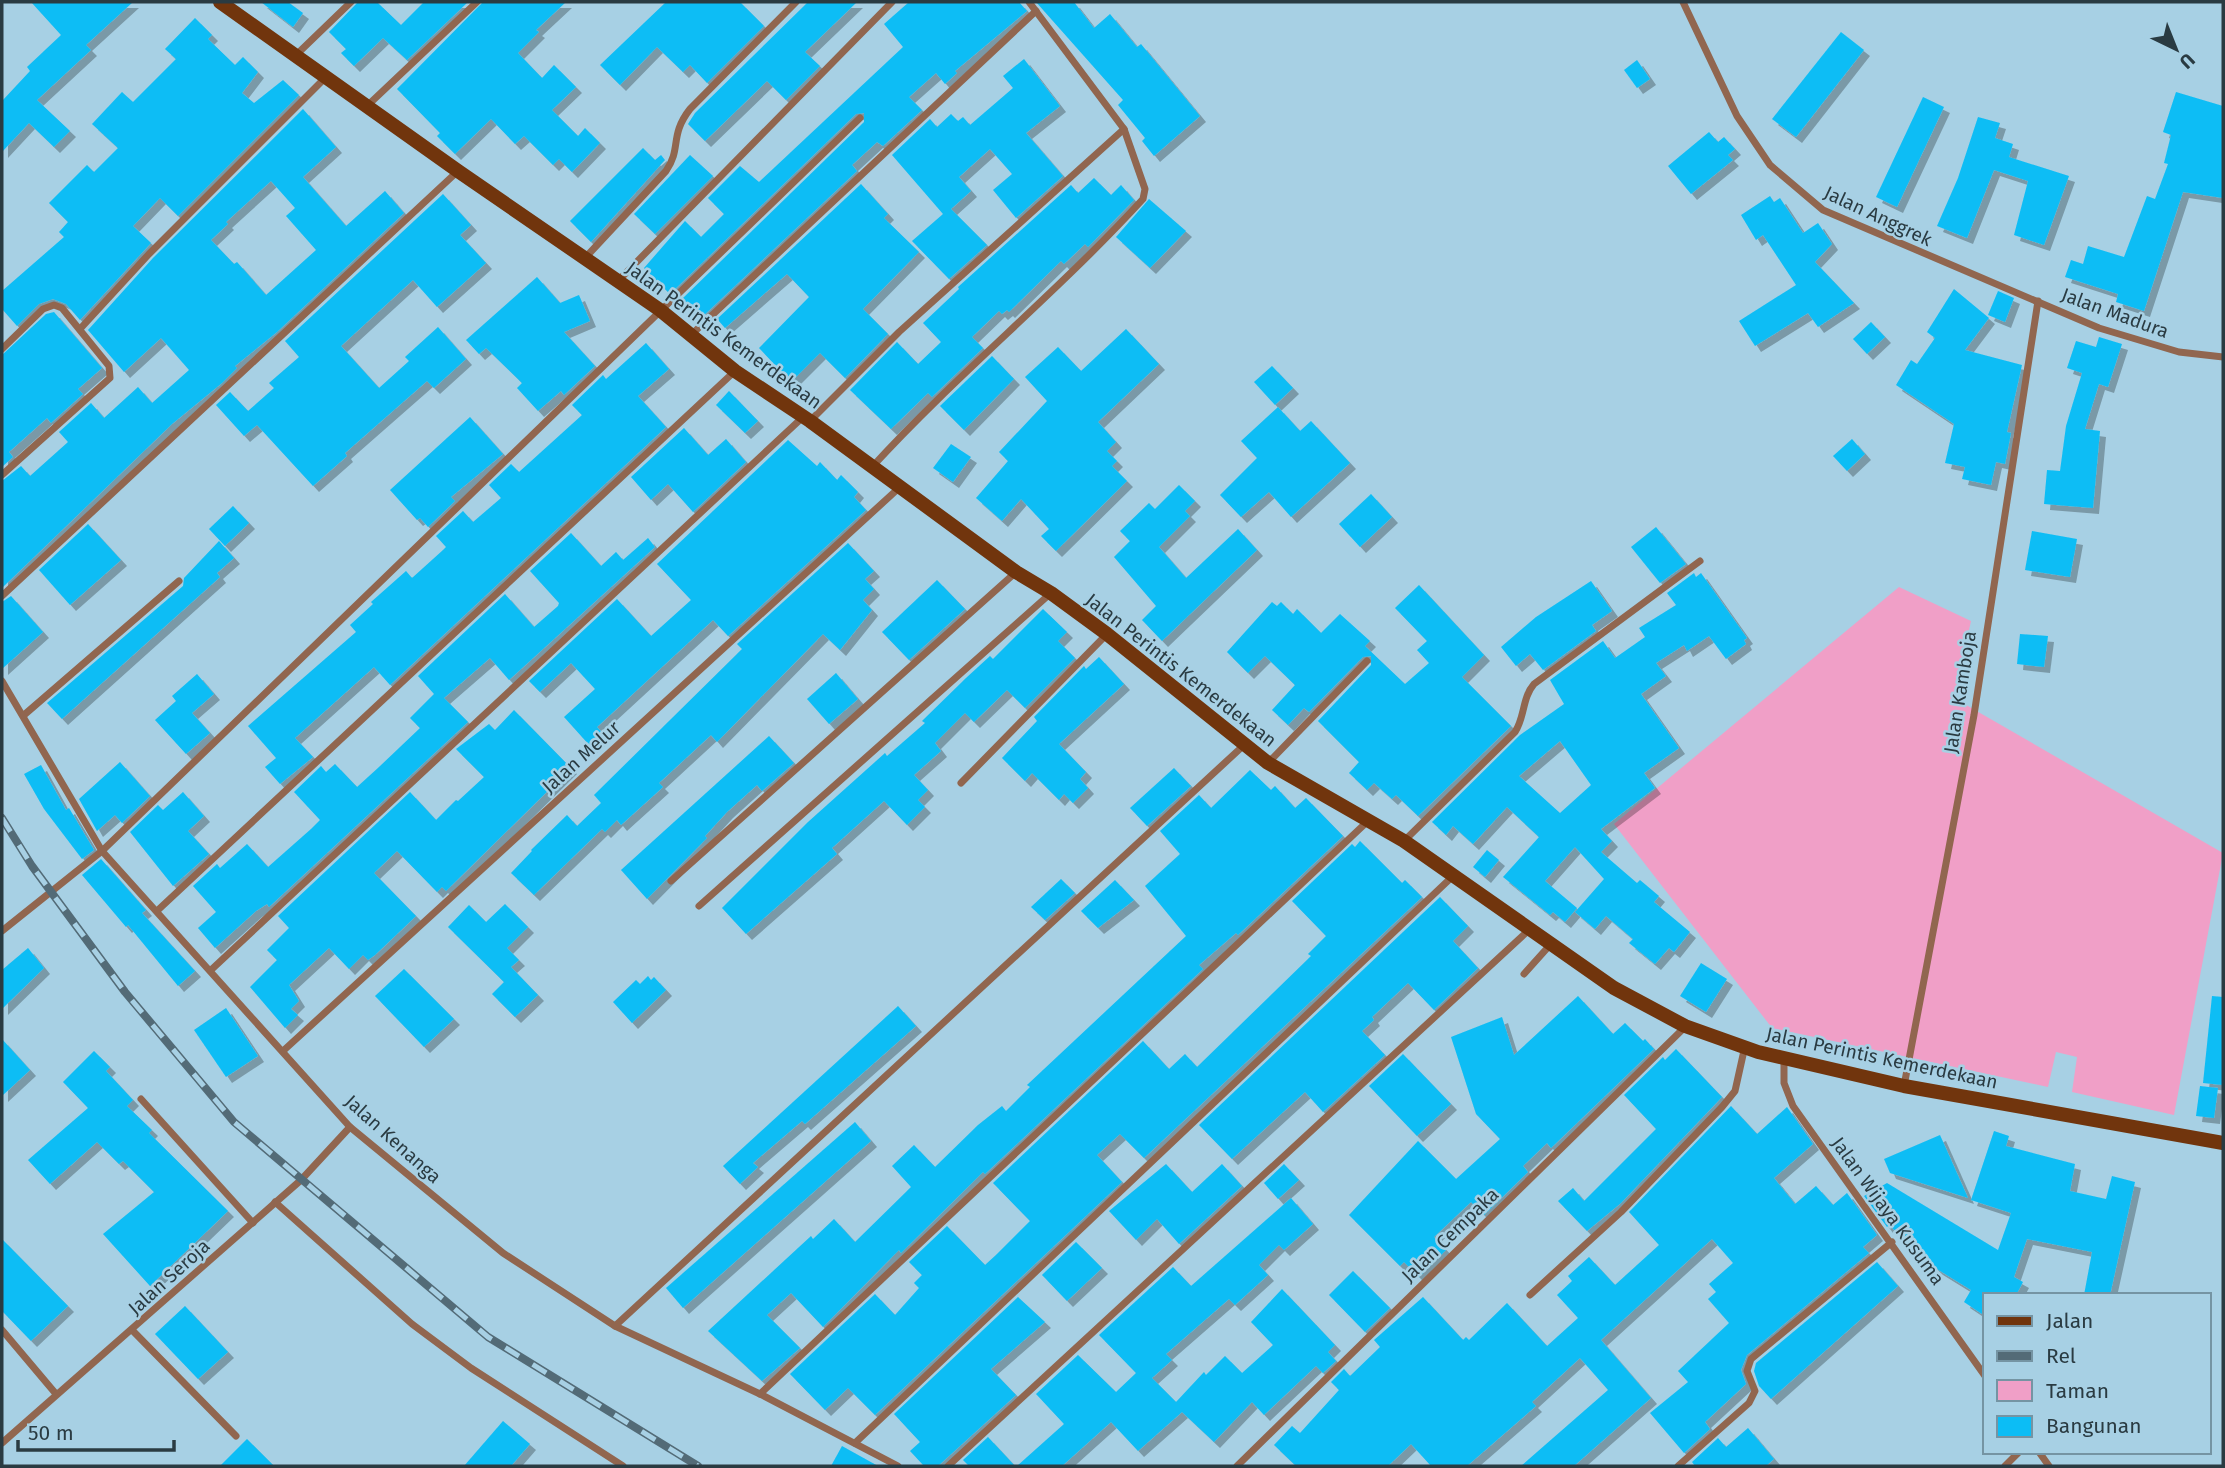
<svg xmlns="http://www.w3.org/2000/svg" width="2225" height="1468" viewBox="0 0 2225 1468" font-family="'Fira Sans',sans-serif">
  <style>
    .green { fill: #f09fc7 }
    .building { fill: #0cbdf5; fill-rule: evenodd; filter: url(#shadow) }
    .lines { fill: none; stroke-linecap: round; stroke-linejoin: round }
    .street { stroke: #91664f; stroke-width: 7 }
    .secondary { stroke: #71350d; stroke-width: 14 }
    .rail-casing { stroke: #536b77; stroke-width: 8 }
    .rail { stroke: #a7d0e4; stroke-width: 5; stroke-dasharray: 16; stroke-linecap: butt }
    .labels { text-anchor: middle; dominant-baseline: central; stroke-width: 5; stroke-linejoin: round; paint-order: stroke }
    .street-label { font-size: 19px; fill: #2a3b42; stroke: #a7d0e4 }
  </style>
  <defs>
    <filter id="shadow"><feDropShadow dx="6" dy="6" stdDeviation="0" flood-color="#0004"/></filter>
  </defs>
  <rect width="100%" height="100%" fill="#a7d0e4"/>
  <polygon class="green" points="1899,587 1971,621 1954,698 2223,853 2174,1115 2072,1092 2077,1057 2056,1052 2048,1087 1772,1028 1614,824"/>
  <g class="building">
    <polygon points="31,2 133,2 86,45 91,50 37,100 70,131 54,147 29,123 2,152 2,101 30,71 27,67 61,35"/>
    <polygon points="261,2 288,2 303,13 293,27"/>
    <polygon points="358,2 377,2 401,25 424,2 468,2 407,60 383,38 354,66 341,53 346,49 329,32"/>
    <polygon points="483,2 566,2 536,30 539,32 518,53 542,78 554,65 576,87 552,110 578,136 585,128 600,143 572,172 559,159 553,165 524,136 515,144 491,119 455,154 437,136 440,133 397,89"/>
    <polygon points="666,2 740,2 764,26 707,83 690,65 683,72 657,47 620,85 600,65"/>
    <polygon points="808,2 857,2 805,52 820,66 786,100 767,81 705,141 688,124 695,113"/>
    <polygon points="909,2 1019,2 1027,11 955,71 957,73 945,84 936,73 909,97 922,110 883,146 877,142 852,165 857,171 701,318 682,299 864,122 864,113 856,114 670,294 644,268 685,221 701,237 724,214 708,198 740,166 759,182 903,47 884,24"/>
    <polygon points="1036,2 1074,2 1094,28 1110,14 1137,47 1141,44 1200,116 1154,156 1142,141 1145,138 1118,105 1123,100"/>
    <polygon points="195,18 212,35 208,39 235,65 243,57 258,72 242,93 254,103 283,80 299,95 178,216 160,198 133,226 151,243 80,320 66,304 53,299 39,304 17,326 2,309 2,291 64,237 59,232 68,222 49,203 87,165 94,172 118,148 92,124 122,92 133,102 176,59 165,49"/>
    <polygon points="1841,32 1864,50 1796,137 1772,119"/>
    <polygon points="1024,59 1060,106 1026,133 1063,176 1016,218 993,190 1012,174 990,149 959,177 971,191 951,209 987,245 949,279 912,241 943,214 892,155 930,119 937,127 951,114 958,121 963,117 970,125 1013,88 1003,76"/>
    <polygon points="1637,60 1650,79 1637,88 1624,70"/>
    <polygon points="2176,92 2223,106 2223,198 2183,192 2144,311 2116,302 2118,294 2065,277 2071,260 2083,264 2088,246 2124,257 2147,196 2155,199 2168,164 2164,163 2171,135 2163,132"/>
    <polygon points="1923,97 1944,107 1897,207 1876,197"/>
    <path d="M303,109L336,147L303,177L346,226L385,191L404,213L277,332L235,366L237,368L222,383L172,424L2,588V481L21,466L30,476L68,442L59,432L91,403L104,418L138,387L152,403L189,370L161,338L124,372L88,330L153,258ZM271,181L295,208L286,216L316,250L266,295L237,262L234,264L211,240L228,224L226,222Z"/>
    <polygon points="1978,117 2000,123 1995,138 2013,144 2009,157 2069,176 2044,245 2014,235 2028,181 1994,170 1967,238 1937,226 1958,178"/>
    <polygon points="1709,132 1718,142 1724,137 1735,149 1728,155 1733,160 1691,194 1668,166"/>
    <polygon points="643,148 655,160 661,155 665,160 591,242 570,221"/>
    <polygon points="690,155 713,176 655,234 634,214"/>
    <polygon points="1094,178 1111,195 1121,185 1134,200 1088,247 1085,244 1064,264 1061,261 1009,312 1007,310 1002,314 999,311 972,337 983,348 932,397 928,393 891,429 850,390 897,342 918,364 941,342 923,323 959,289 958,287 1071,185 1078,193"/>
    <polygon points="861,184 888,214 884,218 919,252 863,309 888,334 845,378 820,353 791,382 759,348 809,297 787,274 725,328 717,319"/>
    <polygon points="443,194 471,225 460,235 486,263 437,307 413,280 341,346 379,388 409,361 405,357 438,327 466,359 434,388 427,381 345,453 347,456 313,486 257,425 244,436 216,405 230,392 248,411 274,388 269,383 299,357 285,341"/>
    <polygon points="1770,196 1774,202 1780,198 1803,233 1818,223 1832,244 1815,262 1854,303 1818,327 1808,313 1755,346 1739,321 1796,285 1763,235 1756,240 1741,215"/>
    <polygon points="1149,199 1186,231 1150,268 1116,237"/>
    <polygon points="537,277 560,303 579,295 590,321 564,332 595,366 564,395 561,391 538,411 517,388 522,383 486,348 479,354 466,340"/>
    <polygon points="1954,289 1989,318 1965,350 2022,365 2007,432 2011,433 2005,464 1996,462 1991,485 1962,479 1965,467 1945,463 1954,424 1896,385 1911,360 1917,364 1935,338 1927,332"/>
    <polygon points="1998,291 2014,298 2005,322 1988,315"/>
    <polygon points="54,312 102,368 78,389 83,394 51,423 47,418 9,452 13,457 2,467 2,355 46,314"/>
    <polygon points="1871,322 1885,337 1867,354 1853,339"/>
    <polygon points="1126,329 1159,364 1098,422 1116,442 1107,451 1117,461 1112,466 1127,481 1056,551 1041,536 1049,529 1021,499 1002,521 976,498 1008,461 999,452 1047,401 1025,377 1058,347 1081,371"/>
    <polygon points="2099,337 2122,344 2108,387 2099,384 2085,429 2100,431 2093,508 2044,504 2047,470 2060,471 2066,426 2082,373 2067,368 2076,341 2096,347"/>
    <polygon points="646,343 669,369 638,396 666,427 390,685 374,667 295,738 313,757 280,784 265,767 276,758 248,726 356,632 350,625 373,604 371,602 406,571 412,578 443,550 446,547 436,536 463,511 473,522 501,498 489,485 511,464 519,472 582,415 572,405 603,375 606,379"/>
    <polygon points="992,356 1014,379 964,430 940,406"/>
    <polygon points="1272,366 1293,388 1275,405 1254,382"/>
    <polygon points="729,391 758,421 745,433 716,405"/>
    <polygon points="1278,407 1300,431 1311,421 1350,463 1291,517 1269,492 1241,517 1220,495 1257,458 1241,441"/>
    <polygon points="470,417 503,454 451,497 455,501 428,527 420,518 417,520 390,490"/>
    <polygon points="684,428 708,455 726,439 746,462 693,512 668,484 651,500 631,477"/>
    <polygon points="1852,439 1865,454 1847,471 1833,456"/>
    <polygon points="788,440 817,466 820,462 837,480 841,475 858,492 854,497 866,510 728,636 713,620 597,727 604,735 591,747 564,717 595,689 571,663 540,692 529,681 617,599 651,636 691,600 657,564"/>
    <polygon points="951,444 971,457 953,482 933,468"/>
    <polygon points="1179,485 1195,501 1185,511 1190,516 1159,547 1186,578 1238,529 1257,550 1162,641 1142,620 1156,606 1114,557 1130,541 1120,531 1149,503 1155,509"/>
    <polygon points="1371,494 1392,517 1360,547 1339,524"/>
    <polygon points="233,506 249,523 225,546 209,529"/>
    <polygon points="88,524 121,560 70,605 39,570"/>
    <polygon points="1656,527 1686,564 1660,583 1631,547"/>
    <polygon points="2032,531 2077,539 2070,577 2025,570"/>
    <polygon points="571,533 601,566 616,552 623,560 648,538 655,547 509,680 490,658 444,698 468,722 269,907 267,904 256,911 215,948 198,928 216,912 193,886 217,864 220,868 247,844 268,867 311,829 320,820 294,792 321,766 326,772 335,764 357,787 379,767 420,728 410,718 434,694 418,676 505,594 534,627 558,606 559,603 530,571"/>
    <polygon points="219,541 234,558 217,573 220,577 62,719 47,703 183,586 184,578"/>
    <polygon points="848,543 874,571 865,579 874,589 863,600 872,610 840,650 823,634 717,742 711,735 659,783 663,787 621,825 617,820 605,832 602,829 534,895 511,873 532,851 531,850 567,815 577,826 601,803 594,795 742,649 737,644"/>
    <path d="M1694,573L1696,577L1701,573L1747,638L1744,640L1746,644L1726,659L1709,636L1687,651L1684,645L1656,663L1666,676L1641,694L1679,748L1644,773L1655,788L1601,829L1612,841L1601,852L1637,883L1640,880L1659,896L1654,902L1690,932L1674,952L1669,948L1655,964L1629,943L1633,939L1606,916L1595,929L1575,912L1604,879L1575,847L1545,881L1577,908L1565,922L1553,912L1550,915L1503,877L1539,837L1507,807L1473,844L1453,826L1446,835L1432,822L1520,735L1564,704L1550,680L1603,641L1615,658L1645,637L1639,628L1676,605L1667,593ZM1560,741L1591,785L1560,813L1519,776Z"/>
    <polygon points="937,580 965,609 909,660 882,632"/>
    <polygon points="1591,581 1612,611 1592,625 1596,631 1543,670 1530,654 1516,666 1501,647 1536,617"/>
    <polygon points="1419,585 1484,655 1462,677 1511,726 1418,816 1396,795 1392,799 1374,783 1367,790 1349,773 1359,762 1318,721 1371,665 1371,656 1363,657 1309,712 1304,708 1288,725 1272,710 1295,685 1265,656 1248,673 1227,652 1272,602 1277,606 1281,602 1293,614 1297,609 1321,633 1340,614 1370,641 1365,646 1405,684 1429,663 1417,650 1427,641 1395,608"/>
    <polygon points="11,596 43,632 2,669 2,602"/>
    <polygon points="1043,609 1067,632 1058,641 1075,658 1025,708 1007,690 974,722 965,713 935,743 941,751 914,775 928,790 918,800 925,807 907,825 884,801 832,848 837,854 746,934 722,908 808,822 885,753 887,756 925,723 922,721 966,678 990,656 993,659"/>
    <polygon points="2020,634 2048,636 2044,667 2017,664"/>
    <polygon points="1099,657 1124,684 1059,744 1086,772 1080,779 1088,788 1073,803 1064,794 1059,800 1032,773 1025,781 1002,758 1037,721 1034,717 1084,666 1086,669"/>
    <polygon points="836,673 858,699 829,724 807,699"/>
    <polygon points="197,674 214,694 192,713 210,733 186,754 155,720 176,701 172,696"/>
    <polygon points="514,710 571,768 446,891 442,887 437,892 397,851 374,873 416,916 375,955 368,960 363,955 349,969 329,948 289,985 299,1001 291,1009 298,1015 285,1028 250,987 277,960 267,950 289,928 278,916 410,792 436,820 456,800 458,801 484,777 456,749 489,724 495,730"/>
    <polygon points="769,736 794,763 762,791 757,785 727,812 705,836 707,838 647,899 621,870"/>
    <polygon points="120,762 150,796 122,823 115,815 97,831 79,799"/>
    <polygon points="41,765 66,810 69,808 94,850 82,859 44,809 24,774"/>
    <polygon points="1174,768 1191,786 1147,826 1130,808"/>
    <polygon points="1250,770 1271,790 1275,786 1295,808 1306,798 1343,836 1238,935 1236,933 1199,965 1203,969 985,1174 983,1172 901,1253 899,1250 823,1327 791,1293 767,1315 800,1348 762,1381 708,1331 811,1236 813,1239 834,1219 855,1242 911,1187 892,1166 914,1145 935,1167 978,1125 1002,1106 1006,1111 1030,1087 1027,1085 1186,936 1145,886 1180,854 1160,831 1199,795 1211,808"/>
    <polygon points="183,792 204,816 188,831 209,854 173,886 130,832 158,805 163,810"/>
    <polygon points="1360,841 1402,883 1405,880 1422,897 1144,1158 1120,1134 1097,1155 1122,1182 875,1415 848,1388 825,1410 790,1374 875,1294 895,1315 919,1288 914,1283 922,1275 909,1262 947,1226 985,1265 997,1254 1030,1221 993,1183 1143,1041 1169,1069 1185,1054 1197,1067 1311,956 1308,954 1326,936 1292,901 1352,844 1355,847"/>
    <polygon points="1487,850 1499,860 1485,877 1473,867"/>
    <polygon points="101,859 146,910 142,913 195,971 178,986 128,925 126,927 82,875"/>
    <polygon points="1061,879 1075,893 1045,920 1031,907"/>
    <polygon points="1115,880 1134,900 1098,928 1081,911"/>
    <polygon points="1440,897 1468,926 1453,941 1478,968 1434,1010 1408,983 1372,1017 1374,1020 1362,1031 1385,1055 1323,1112 1305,1092 1232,1159 1199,1125"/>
    <polygon points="505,904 528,927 507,948 519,960 511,967 538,995 515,1017 492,994 504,982 448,927 469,905 486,922"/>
    <polygon points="28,948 44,968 2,1009 2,970"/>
    <polygon points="1701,963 1727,979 1706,1012 1680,996"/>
    <polygon points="404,969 454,1019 424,1047 375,996"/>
    <polygon points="648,976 651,980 654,977 666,990 632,1023 613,1002 636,980 640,984"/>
    <polygon points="1578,996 1613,1034 1625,1023 1643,1041 1645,1039 1654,1049 1551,1148 1547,1143 1523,1166 1528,1172 1484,1215 1471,1202 1434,1237 1446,1250 1419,1277 1404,1262 1400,1266 1349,1215 1418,1141 1456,1179 1500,1139 1476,1114 1451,1037 1502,1017 1514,1055"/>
    <polygon points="2212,996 2223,997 2223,1085 2203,1083"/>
    <polygon points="898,1006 916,1026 805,1124 802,1121 753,1163 758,1167 740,1184 723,1166"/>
    <polygon points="226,1008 258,1056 226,1077 194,1030"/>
    <polygon points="2,1039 30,1070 2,1096"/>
    <polygon points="1676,1049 1722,1097 1621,1203 1587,1231 1558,1201 1573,1188 1584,1201 1656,1129 1624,1095 1663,1057 1665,1060"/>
    <polygon points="94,1051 110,1067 106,1071 133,1100 127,1106 152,1130 149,1133 228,1211 150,1286 103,1234 154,1192 123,1161 119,1164 97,1142 50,1184 28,1160 88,1108 63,1082"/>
    <polygon points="1403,1054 1451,1104 1417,1136 1369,1086"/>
    <polygon points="2200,1086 2218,1088 2214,1118 2196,1116"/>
    <polygon points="1731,1106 1757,1134 1787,1107 1813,1144 1774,1178 1795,1204 1816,1186 1833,1205 1847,1193 1877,1235 1863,1247 1869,1253 1747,1355 1741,1370 1746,1384 1705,1422 1710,1429 1684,1453 1650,1413 1688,1382 1678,1371 1729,1323 1708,1299 1716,1292 1709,1284 1733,1263 1712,1239 1601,1340 1651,1398 1574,1466 1521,1466 1608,1390 1580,1358 1532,1402 1536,1406 1467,1466 1431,1466 1411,1444 1388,1466 1296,1466 1274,1445 1292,1426 1300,1433 1339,1390 1331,1382 1344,1369 1350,1376 1380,1347 1374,1340 1423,1297 1463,1340 1466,1337 1469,1340 1507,1303 1547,1346 1578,1318 1557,1295 1572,1281 1568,1276 1589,1257 1615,1285 1659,1245 1629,1212"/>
    <polygon points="855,1122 871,1141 683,1308 666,1288"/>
    <polygon points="1994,1131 2009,1136 2006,1146 2075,1164 2070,1191 2106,1199 2112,1176 2135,1182 2110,1295 2084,1295 2092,1252 2027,1239 2014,1277 2023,1282 2016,1295 1985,1295 1985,1316 1964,1302 1971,1290 1937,1269 1889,1225 1887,1227 1864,1196 1887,1183 1998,1250 2011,1213 1971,1200"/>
    <polygon points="1940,1135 1968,1198 1890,1173 1884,1159"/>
    <polygon points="1166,1164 1192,1192 1222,1164 1242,1186 1179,1244 1157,1219 1136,1240 1109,1211"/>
    <polygon points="1284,1164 1299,1180 1278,1199 1264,1183"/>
    <polygon points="1291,1198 1313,1224 1284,1250 1279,1245 1259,1265 1268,1275 1235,1305 1229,1299 1166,1354 1172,1360 1152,1378 1176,1402 1204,1372 1206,1375 1225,1356 1242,1373 1273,1345 1251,1322 1282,1289 1335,1345 1328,1352 1336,1361 1323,1373 1316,1366 1264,1415 1252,1402 1214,1442 1182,1412 1138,1451 1111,1422 1062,1466 1017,1466 1064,1424 1036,1394 1078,1355 1116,1392 1136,1373 1099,1335 1173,1267 1191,1286"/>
    <polygon points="2,1239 68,1306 31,1341 2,1311"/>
    <polygon points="1076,1242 1102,1268 1067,1301 1042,1275"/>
    <polygon points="1877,1262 1898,1286 1771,1399 1759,1386 1754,1371 1756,1363"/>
    <polygon points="1353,1271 1390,1308 1365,1332 1329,1295"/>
    <polygon points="1018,1297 1045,1322 991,1369 1016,1395 938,1466 924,1466 910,1451 920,1442 894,1414"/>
    <polygon points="185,1306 228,1352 198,1379 155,1334"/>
    <polygon points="503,1421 530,1444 511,1466 464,1466"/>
    <polygon points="1748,1428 1774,1459 1766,1466 1695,1466 1692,1462 1718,1438 1726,1447"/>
    <polygon points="988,1437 1015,1466 969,1466 963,1460"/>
    <polygon points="247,1439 274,1466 220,1466"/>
    <polygon points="842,1446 878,1466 831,1466"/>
  </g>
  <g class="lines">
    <g class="street">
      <polyline points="1683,2 1737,116 1770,165 1823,210 2099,328 2179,352 2223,357"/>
      <polyline points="295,56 351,2"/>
      <polyline points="367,106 477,2"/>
      <path d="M586,257L666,171C682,148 669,136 690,109L796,2"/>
      <polyline points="618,281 892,2"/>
      <polyline points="80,329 149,254 325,78"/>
      <polyline points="692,334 1036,11"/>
      <polyline points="2,349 43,309 54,305 62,308 109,366 110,378 2,475"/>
      <polyline points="810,421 899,332 1124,129"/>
      <path d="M872,467C958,373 1057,293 1143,199L1145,189L1124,129L1029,2"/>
      <polyline points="2,596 458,171"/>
      <polyline points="2,681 102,851 350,1127 503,1253 615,1326 760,1394 898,1466"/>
      <polyline points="24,715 179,581"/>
      <polyline points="1268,763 1367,661"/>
      <polyline points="961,783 1107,634"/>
      <path d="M1404,841L1515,732C1525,717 1522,698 1534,684L1700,561"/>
      <polyline points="671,881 1016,572"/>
      <polyline points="699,906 1051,593"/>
      <polyline points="158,910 735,371"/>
      <polyline points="2,931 102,851 860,118"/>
      <polyline points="211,970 803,417"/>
      <polyline points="1524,974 1550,945"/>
      <polyline points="283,1051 900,487"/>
      <polyline points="1784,1059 1784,1083 1793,1106 1985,1376"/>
      <polyline points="1904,1086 1974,715 2038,301"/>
      <polyline points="141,1099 253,1223"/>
      <polyline points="275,1202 412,1324 471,1368 623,1466"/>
      <polyline points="1530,1295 1621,1212 1722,1107 1735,1091 1745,1046"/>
      <polyline points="615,1326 1243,746"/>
      <polyline points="2,1330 56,1394"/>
      <polyline points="133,1331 236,1436"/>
      <polyline points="760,1394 1368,821"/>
      <polyline points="2,1443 301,1180 350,1127"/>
      <polyline points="855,1443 1453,876"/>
      <polyline points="2039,1452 2049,1466"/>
      <polyline points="948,1466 1529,930"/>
      <polyline points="1237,1466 1685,1027"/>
      <polyline points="1678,1466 1749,1403 1755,1391 1747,1371 1751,1359 1892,1242"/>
      <polyline points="2005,1466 2019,1452"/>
    </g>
    <polyline class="secondary" points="220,2 458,171 660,310 735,371 810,421 1016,572 1051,593 1107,634 1268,763 1404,841 1614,988 1685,1026 1758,1052 1904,1086 2223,1143"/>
    <g class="rail-casing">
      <polyline id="rail" points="2,818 32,866 125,992 234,1122 488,1337 698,1466"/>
    </g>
    <use href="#rail" class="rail"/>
  </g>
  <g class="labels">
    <g class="street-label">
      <text transform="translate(1878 216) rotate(25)">Jalan Anggrek</text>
      <text transform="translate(2115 313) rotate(20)">Jalan Madura</text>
      <text transform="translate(724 335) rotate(36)">Jalan Perintis Kemerdekaan</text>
      <text transform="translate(1181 670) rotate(38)">Jalan Perintis Kemerdekaan</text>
      <text transform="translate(1960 692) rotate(-81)">Jalan Kamboja</text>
      <text transform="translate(581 757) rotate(-42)">Jalan Melur</text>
      <text transform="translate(1882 1058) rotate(12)">Jalan Perintis Kemerdekaan</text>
      <text transform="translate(393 1139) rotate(42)">Jalan Kenanga</text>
      <text transform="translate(1888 1211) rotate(54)">Jalan Wijaya Kusuma</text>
      <text transform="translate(1450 1235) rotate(-44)">Jalan Cempaka</text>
      <text transform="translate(169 1277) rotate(-42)">Jalan Seroja</text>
    </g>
  </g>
  <rect width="2225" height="1468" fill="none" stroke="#2a3b42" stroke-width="7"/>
  <rect x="1983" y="1293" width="228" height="161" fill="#a7d0e4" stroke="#7594a3" stroke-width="2"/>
  <rect x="1997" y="1316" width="35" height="10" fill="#71350d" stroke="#7594a3" stroke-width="2"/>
  <text x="2046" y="1328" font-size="21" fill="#2a3b42">Jalan</text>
  <rect x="1997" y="1351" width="35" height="10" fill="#536b77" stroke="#7594a3" stroke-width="2"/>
  <text x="2046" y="1363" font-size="21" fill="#2a3b42">Rel</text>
  <rect x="1997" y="1380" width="35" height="21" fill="#f09fc7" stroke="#7594a3" stroke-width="2"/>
  <text x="2046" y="1398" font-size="21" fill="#2a3b42">Taman</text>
  <rect x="1997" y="1416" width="35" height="21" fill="#0cbdf5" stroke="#7594a3" stroke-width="2"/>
  <text x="2046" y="1433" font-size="21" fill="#2a3b42">Bangunan</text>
  <g transform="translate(2176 49) rotate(137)" stroke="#a7d0e4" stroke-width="5" paint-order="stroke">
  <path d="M0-5L12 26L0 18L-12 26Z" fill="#2a3b42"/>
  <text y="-10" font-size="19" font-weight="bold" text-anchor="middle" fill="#2a3b42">U</text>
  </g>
  <path d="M18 1440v10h156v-10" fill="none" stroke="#2a3b42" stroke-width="3.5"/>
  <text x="28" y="1440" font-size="21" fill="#2a3b42" stroke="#a7d0e4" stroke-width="5" paint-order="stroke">50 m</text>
</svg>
